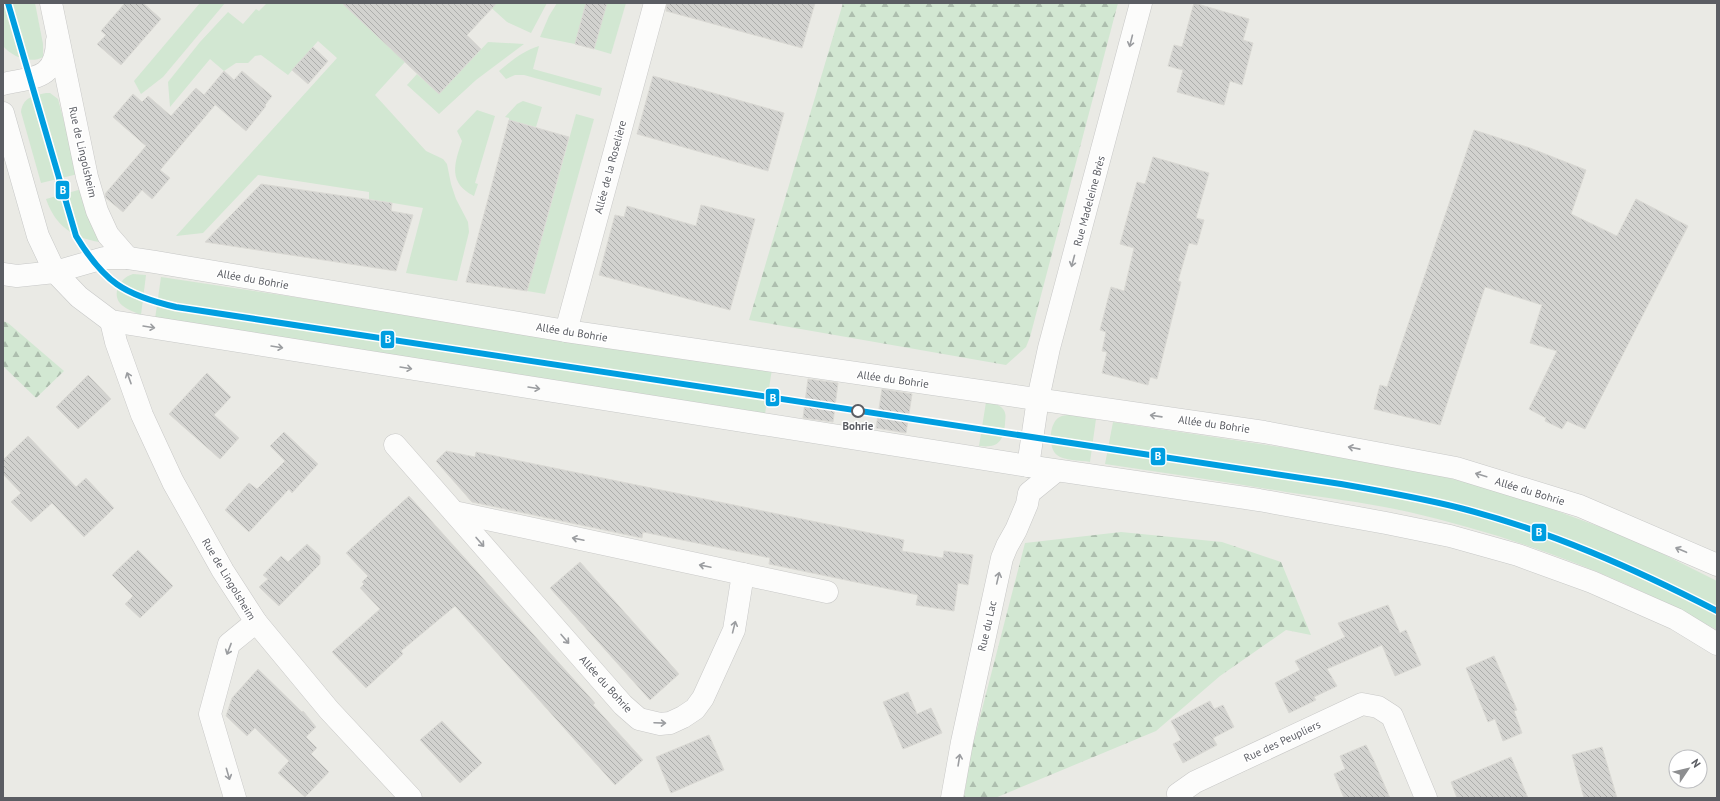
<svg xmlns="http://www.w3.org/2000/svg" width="1720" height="801" viewBox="0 0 1720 801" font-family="'PT Sans',sans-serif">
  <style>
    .green { fill: #d2e7d2 }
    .forest { fill: url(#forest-firs) }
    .building { fill: url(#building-back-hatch); stroke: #dad9d4 }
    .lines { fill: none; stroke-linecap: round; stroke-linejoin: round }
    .street-casing { stroke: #c8c8c7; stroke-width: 23 }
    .secondary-casing { stroke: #c7c8c7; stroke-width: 23 }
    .street { stroke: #fcfcfb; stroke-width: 22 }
    .secondary { stroke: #fcfcfb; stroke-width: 22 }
    .tram-1-casing { stroke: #fff; stroke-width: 9 }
    .tram-1 { stroke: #009ee0; stroke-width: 6 }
    .oneway { stroke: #9b9da0 }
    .stop-dot { fill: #fff; stroke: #5b5d63; stroke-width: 2 }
    .labels { text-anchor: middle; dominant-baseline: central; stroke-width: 3; stroke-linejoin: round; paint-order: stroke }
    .street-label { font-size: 11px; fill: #5b5d63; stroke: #fff }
    .stop-label { font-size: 11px; font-weight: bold; fill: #5b5d63; stroke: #fff }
    .line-badge { stroke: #fff; stroke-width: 1.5 }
    .badge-label { font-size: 11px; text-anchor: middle; font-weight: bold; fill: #fff }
  </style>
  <defs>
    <pattern id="forest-firs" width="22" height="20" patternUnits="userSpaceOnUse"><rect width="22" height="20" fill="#d2e7d2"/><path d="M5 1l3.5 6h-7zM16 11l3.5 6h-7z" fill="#adbeae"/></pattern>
    <pattern id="building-back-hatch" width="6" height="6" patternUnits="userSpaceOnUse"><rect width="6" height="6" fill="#d2d2cf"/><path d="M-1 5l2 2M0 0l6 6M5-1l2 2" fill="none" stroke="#adaeac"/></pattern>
  </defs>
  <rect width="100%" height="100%" fill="#eaeae5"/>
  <g class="green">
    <path d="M3,3H35L43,44V57C31,64 12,57 3,46Z"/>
    <polygon points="200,3 225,3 163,77 141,94 134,81"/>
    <polygon points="267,3 342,3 405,62 375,95 426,151 443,159 447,164 451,184 456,199 468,222 469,232 457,281 406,273 423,208 369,199 369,192 258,175 203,233 176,236 337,58 318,41 288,75 261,55 255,56 248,63 236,63 224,71 210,59 170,107 168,82 200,42 228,12 243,24 256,9 259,11"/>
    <polygon points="486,3 547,3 531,33 507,22"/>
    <polygon points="557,3 586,3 575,44 540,37 549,16"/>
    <polygon points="607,3 626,3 611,54 594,49"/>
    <polygon points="488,42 524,44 476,80 439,114 407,85 417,74 439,94"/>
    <path d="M539,46L533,69L602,88L600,96L524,75H515L506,79L499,71C511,61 523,51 539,46Z"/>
    <path d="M46,93H50L58,99L78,174L41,183L21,112C23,97 33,96 46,93Z"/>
    <polygon points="523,101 542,107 536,127 509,120 509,118 505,117 517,104"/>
    <path d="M477,110L495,116L475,183L478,184L474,196C448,183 454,164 462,141L457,131Z"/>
    <polygon points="576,114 594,119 545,294 527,291"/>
    <path d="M82,189L100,242C72,238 55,225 46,199Z"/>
    <path d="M133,274L146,275L141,315C135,312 128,310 123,306C110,296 119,278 133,274Z"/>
    <polygon points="161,277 772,369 765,414 155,319"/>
    <path d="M986,402C992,403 999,404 1003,409C1007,414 1005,419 1005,424C1003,443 997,448 979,446Z"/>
    <path d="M1070,415L1096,419L1090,462C1080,460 1064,461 1057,455C1048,448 1049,425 1058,418C1062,415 1066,415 1070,415Z"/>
    <path d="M1113,422L1348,457L1422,471L1498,491L1538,504L1611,531L1649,547L1717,581V630C1621,576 1517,537 1409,512C1369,503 1327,498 1286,492C1226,482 1166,473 1105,464Z"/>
  </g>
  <g class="forest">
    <polygon points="843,3 1118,3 1030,337 1026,347 1006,365 749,320"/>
    <polygon points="3,321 8,323 64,371 36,398 3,366"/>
    <polygon points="1121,532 1222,542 1281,562 1311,635 1286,630 1220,676 1156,731 995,798 964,798 970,756 1025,543"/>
  </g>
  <g class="building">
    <polygon points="125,3 143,3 161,19 121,65 97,44 106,35 101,31"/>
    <polygon points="342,3 497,3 467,35 481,49 439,94"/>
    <polygon points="586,3 607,3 594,49 575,44"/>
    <polygon points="667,3 815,3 802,48 666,11"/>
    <polygon points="1194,3 1249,19 1243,40 1253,43 1242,85 1230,81 1224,105 1177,92 1183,70 1168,66 1174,45 1182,47"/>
    <polygon points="313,47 328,61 308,84 292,70"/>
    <polygon points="224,71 234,80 242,71 272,96 265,105 266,106 246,131 204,95"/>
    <polygon points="653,76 784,113 768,171 637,134"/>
    <polygon points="196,88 215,105 160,170 170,178 152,199 142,190 123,212 106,198 105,194 146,146 113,117 133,94 142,102 148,96 171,116"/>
    <polygon points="509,120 569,137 527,291 466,282"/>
    <polygon points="1474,130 1530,148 1586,170 1571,214 1617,236 1636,199 1688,226 1585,429 1567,421 1562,429 1545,421 1546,418 1529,409 1557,351 1530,343 1542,305 1485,287 1440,425 1374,409 1380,385 1387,387"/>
    <polygon points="1153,157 1209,173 1196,218 1204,220 1197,245 1189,243 1178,281 1181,282 1157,379 1150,377 1148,385 1102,373 1107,352 1102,351 1106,332 1100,330 1111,287 1124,291 1134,248 1120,244 1137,182 1145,184"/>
    <polygon points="261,184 392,203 391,211 413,215 396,271 205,242"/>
    <polygon points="701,205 755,219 730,310 599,275 615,215 624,217 627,206 696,226"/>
    <polygon points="207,373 231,397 214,415 239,438 220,459 169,414"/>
    <polygon points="88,375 111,399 78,429 56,407"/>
    <polygon points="808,379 838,383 833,422 803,418"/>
    <polygon points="882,389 912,394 906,433 876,428"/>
    <polygon points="284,432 318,464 292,493 289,489 249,532 225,510 249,483 257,489 285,461 270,446"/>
    <polygon points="28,436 76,487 86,478 114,508 84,537 52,503 31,522 11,502 21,493 3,474 3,460"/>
    <polygon points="446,451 475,457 476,452 904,540 902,551 943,558 944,551 973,555 968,585 958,583 954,611 916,605 918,595 769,564 770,558 643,532 642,538 472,502 436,461"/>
    <polygon points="409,496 595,703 593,705 643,760 615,785 455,606 401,651 403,654 366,688 332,652 380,609 360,588 364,584 362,582 368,576 346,553"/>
    <polygon points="307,544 320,556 320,564 279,606 259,587 268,579 263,575 281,556 288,562"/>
    <polygon points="138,550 173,586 140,618 125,604 133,596 112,575"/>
    <polygon points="580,562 679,674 650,700 550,588"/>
    <polygon points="1388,605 1400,633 1406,630 1421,665 1395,676 1382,645 1327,669 1337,686 1314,697 1316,700 1289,713 1275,683 1300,670 1295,661 1345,637 1338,623"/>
    <polygon points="1494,656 1517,710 1514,711 1522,733 1503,741 1495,719 1488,722 1466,668"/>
    <polygon points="258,669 302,712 303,711 316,727 306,737 317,748 311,754 329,772 305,797 278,773 289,761 255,728 247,736 226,716 232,698"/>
    <polygon points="908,692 917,714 931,708 942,733 903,749 883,702"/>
    <polygon points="1210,701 1214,709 1223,705 1234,727 1213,738 1217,745 1183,763 1173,744 1181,740 1171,721"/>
    <polygon points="442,721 482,763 460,783 420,740"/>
    <polygon points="709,735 724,770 671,793 656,757"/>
    <polygon points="1366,745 1374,761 1390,798 1344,798 1334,774 1345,769 1340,756"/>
    <polygon points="1602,747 1617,798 1584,798 1572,755"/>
    <polygon points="1511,757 1528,798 1457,798 1451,782"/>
  </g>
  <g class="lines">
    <g class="street-casing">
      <g id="street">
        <polyline points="51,3 87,177 97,211 108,235 128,258"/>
        <path d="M3,84C34,77 56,80 57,41"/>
        <polyline points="111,321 116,342 142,415 173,482 223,571 256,622 329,710 411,798"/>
        <polyline points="566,331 655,3"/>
        <polyline points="395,445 623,705 639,719 660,724 670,723 683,717 695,709 703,698 734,630 743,574"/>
        <polyline points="1028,466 1038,399 1049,348 1141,3"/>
        <polyline points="454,512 827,592"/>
        <polyline points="235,798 210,714 229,644 256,622"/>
        <polyline points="952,798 962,742 1002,558 1007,546 1016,530 1027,504 1029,493 1056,471"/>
        <polyline points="1179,798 1178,794 1195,782 1362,704 1378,707 1392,716 1426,798"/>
      </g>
    </g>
    <g class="secondary-casing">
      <g id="secondary">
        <polyline points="3,113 38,236 55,272 79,297 111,321 1028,466 1259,500 1386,523 1450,536 1518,555 1592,582 1676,619 1717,644"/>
        <polyline points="3,274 17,276 55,272 104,258 128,258 155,262 566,331 1264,432 1456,468 1580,506 1717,565"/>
      </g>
    </g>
    <use href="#street" class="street"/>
    <use href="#secondary" class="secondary"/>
    <g class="tram-1-casing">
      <path id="tram-1" d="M8,3L76,236C104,282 124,295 176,307L1341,484C1381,491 1421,498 1460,508C1550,531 1635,569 1717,611"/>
    </g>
    <use href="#tram-1" class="tram-1"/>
  </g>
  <defs><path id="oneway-shaft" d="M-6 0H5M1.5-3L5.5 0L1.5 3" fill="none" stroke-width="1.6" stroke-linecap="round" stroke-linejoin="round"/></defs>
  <g class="oneway">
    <use href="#oneway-shaft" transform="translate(1131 41) rotate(104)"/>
    <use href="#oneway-shaft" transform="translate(1073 261) rotate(105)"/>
    <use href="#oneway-shaft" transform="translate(149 327) rotate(9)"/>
    <use href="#oneway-shaft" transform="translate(277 347) rotate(9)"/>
    <use href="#oneway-shaft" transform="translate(406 368) rotate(9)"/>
    <use href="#oneway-shaft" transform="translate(129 378) rotate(-110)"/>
    <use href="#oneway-shaft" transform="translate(534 388) rotate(9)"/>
    <use href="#oneway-shaft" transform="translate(1156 416) rotate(-172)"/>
    <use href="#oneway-shaft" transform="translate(1354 448) rotate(-169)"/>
    <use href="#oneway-shaft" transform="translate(1481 475) rotate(-163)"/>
    <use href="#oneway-shaft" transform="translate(578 539) rotate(-168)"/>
    <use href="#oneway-shaft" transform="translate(480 542) rotate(49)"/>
    <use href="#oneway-shaft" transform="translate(1681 550) rotate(-157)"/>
    <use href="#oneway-shaft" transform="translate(705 566) rotate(-168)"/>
    <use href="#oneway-shaft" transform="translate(998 578) rotate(-77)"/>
    <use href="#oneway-shaft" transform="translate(734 627) rotate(-76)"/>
    <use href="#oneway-shaft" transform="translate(565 639) rotate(49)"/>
    <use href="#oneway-shaft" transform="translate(229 649) rotate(111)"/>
    <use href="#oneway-shaft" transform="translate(660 723) rotate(2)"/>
    <use href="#oneway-shaft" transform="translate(959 760) rotate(-81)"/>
    <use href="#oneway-shaft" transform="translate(228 774) rotate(74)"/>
  </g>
  <circle class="stop-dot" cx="858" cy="411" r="6"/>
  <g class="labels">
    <g class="street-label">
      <text transform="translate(83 152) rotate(77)">Rue de Lingolsheim</text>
      <text transform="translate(610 167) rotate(-75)">Allée de la Roselière</text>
      <text transform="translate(1089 201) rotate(-75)">Rue Madeleine Brès</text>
      <text transform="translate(253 279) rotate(10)">Allée du Bohrie</text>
      <text transform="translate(572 332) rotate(9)">Allée du Bohrie</text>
      <text transform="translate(893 379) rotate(8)">Allée du Bohrie</text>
      <text transform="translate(1214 424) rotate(8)">Allée du Bohrie</text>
      <text transform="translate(1530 491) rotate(17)">Allée du Bohrie</text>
      <text transform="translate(229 579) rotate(59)">Rue de Lingolsheim</text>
      <text transform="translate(987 626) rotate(-77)">Rue du Lac</text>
      <text transform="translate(606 684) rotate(48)">Allée du Bohrie</text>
      <text transform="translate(1282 741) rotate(-25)">Rue des Peupliers</text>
    </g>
    <g class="stop-label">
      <text x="858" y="426">Bohrie</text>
    </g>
  </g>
  <g class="line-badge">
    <rect x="55" y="180" width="15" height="20" rx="4" fill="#009ee0"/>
    <rect x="380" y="330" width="15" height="19" rx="4" fill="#009ee0"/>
    <rect x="765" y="388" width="15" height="19" rx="4" fill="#009ee0"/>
    <rect x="1150" y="447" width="16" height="19" rx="4" fill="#009ee0"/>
    <rect x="1531" y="523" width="16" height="19" rx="4" fill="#009ee0"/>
  </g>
  <g class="badge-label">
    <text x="63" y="194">B</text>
    <text x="388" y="343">B</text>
    <text x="773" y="402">B</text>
    <text x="1158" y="460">B</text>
    <text x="1539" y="536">B</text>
  </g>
  <rect width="1720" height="801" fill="none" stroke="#5b5d63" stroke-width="8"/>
  <g transform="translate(1688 769) rotate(55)"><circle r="19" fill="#ffffff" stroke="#bdbec1"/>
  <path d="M0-3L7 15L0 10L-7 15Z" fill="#8d8e90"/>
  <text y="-6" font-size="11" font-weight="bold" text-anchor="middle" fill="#5b5d63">N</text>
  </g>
</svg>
